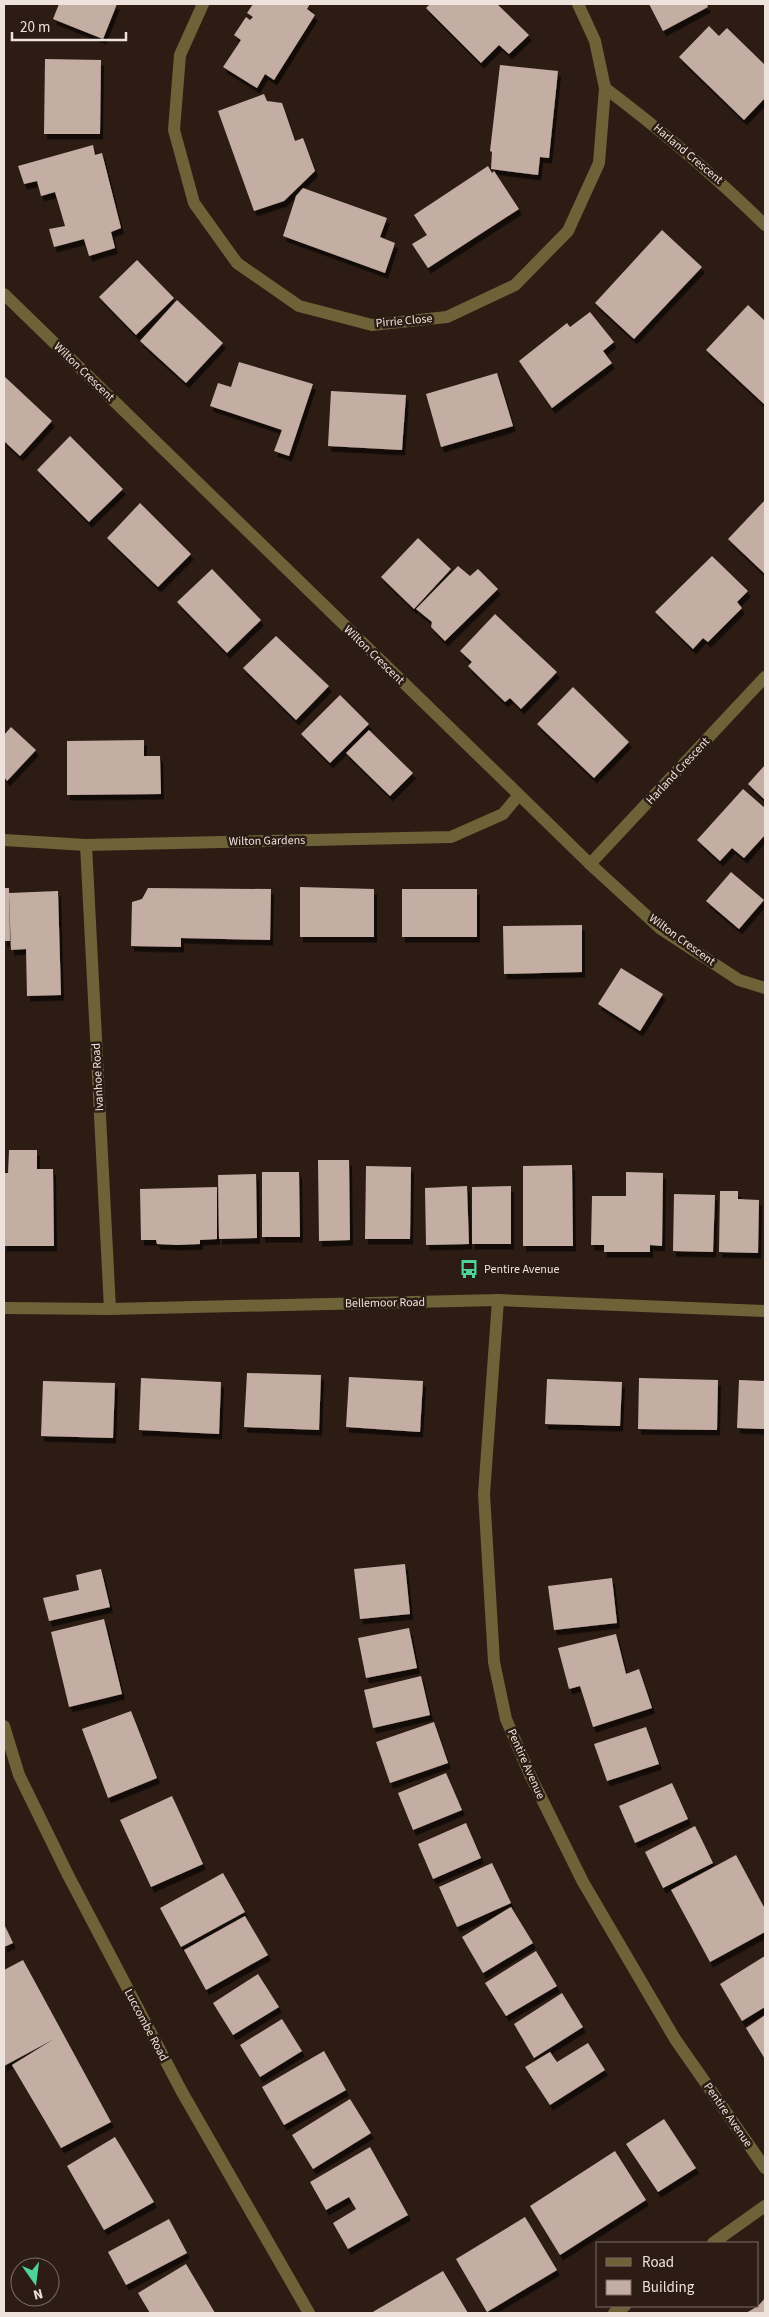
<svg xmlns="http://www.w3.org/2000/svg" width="769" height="2317" viewBox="0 0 769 2317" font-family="'Source Sans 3',sans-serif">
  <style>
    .building { fill: #c4aea3; filter: url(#shadow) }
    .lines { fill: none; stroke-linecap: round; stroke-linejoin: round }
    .minor { stroke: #6e6238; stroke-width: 12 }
    .labels { text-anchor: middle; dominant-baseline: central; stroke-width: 5; stroke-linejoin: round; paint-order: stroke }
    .street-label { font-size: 12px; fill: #eee2dc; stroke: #2c1c14 }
    .poi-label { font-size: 12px; fill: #eee2dc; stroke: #2c1c14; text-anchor: start }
  </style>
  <defs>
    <filter id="shadow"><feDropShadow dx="3" dy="5.5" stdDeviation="0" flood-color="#0009"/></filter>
  </defs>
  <rect width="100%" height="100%" fill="#2c1c14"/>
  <g class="building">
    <polygon points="59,4 117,4 103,39 53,19"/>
    <polygon points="253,4 310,4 307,9 315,15 274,80 265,74 257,88 223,67 241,40 234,35 246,17 250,20 253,17 247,13"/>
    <polygon points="430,4 497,4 529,35 509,54 499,45 481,63 426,8"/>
    <polygon points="649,4 707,4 708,7 663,31"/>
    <polygon points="709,26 719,36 727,28 765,65 765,98 744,120 679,57"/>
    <polygon points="45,59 101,60 100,134 44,134"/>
    <polygon points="500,65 558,71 549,158 540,157 538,175 491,169 492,152 490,151"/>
    <polygon points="264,94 267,101 282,103 295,141 303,138 315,171 284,201 254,211 218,111"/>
    <polygon points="93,145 95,155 102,153 121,228 111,232 115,248 89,256 84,239 54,247 49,229 65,226 55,192 41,196 37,181 24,184 18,166"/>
    <polygon points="488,166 492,173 494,171 519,209 428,268 412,244 427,235 414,215"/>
    <polygon points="303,188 387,218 380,237 395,243 385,273 283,236 296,196"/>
    <polygon points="662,230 702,267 634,339 595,303"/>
    <polygon points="137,260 174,298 136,335 99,297"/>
    <polygon points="177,300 223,343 186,383 140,341"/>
    <polygon points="748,305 765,321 764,404 706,350"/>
    <polygon points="590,312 614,342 603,351 612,363 552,408 519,361 567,323 570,327"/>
    <polygon points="239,362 313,384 289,456 274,451 282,430 210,406 218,383 231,387"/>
    <polygon points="497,373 513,426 441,447 426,394"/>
    <polygon points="4,376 52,421 20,456 4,441"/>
    <polygon points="331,391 406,395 402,450 328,446"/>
    <polygon points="70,436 123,489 89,522 37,470"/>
    <polygon points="765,500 765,574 728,539"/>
    <polygon points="140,503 191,554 158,587 107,538"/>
    <polygon points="418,538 451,569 414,609 381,577"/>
    <polygon points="712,556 748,591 737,602 742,608 708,642 703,638 693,649 655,612"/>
    <polygon points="458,566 470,576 478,569 498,589 445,641 431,627 432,622 416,609"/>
    <polygon points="212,569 261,620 227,653 177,602"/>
    <polygon points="495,614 557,672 521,709 510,698 505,702 468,666 472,662 460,651"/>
    <polygon points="276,636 329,686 296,720 243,668"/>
    <polygon points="573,687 629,742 594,778 537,724"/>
    <polygon points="340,695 369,724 330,763 301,734"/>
    <polygon points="11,727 36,750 7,781 4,777 4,735"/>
    <polygon points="369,730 413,773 390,796 346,753"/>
    <polygon points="144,740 144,756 160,756 161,794 67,795 67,741"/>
    <polygon points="765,765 765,800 748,784"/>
    <polygon points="743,789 765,808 765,835 744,858 732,848 720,861 697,840"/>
    <polygon points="731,872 764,900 739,929 706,901"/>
    <polygon points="300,887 374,889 374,937 300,937"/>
    <polygon points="4,888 9,888 10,941 4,941"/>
    <polygon points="148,888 271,889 270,940 181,938 181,947 131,946 132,902 142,899"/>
    <rect x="402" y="889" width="75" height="48"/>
    <polygon points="58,891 61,995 27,996 26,949 11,950 9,893"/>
    <polygon points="582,925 582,972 504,974 503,926"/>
    <polygon points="621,968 663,994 640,1031 598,1004"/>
    <polygon points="9,1150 37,1150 37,1169 53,1169 54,1246 4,1246 4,1173 8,1173"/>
    <polygon points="318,1160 349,1160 350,1240 319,1241"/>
    <polygon points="572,1165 573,1246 523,1246 523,1166"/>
    <polygon points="366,1166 411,1167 410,1239 365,1239"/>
    <polygon points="262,1172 299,1172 300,1237 262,1237"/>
    <polygon points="626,1172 663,1173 662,1246 650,1245 650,1252 604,1252 604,1245 591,1245 592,1196 626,1196"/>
    <polygon points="256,1174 257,1238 219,1239 218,1175"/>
    <polygon points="467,1186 469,1244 426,1245 425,1188"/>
    <polygon points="511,1186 511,1244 472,1244 472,1187"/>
    <polygon points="217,1187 217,1239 200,1240 200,1244 177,1245 157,1244 156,1240 141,1240 140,1189"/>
    <polygon points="720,1191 738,1191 738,1199 759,1200 758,1253 719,1252"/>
    <polygon points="674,1194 715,1195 713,1252 673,1251"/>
    <polygon points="247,1373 321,1375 319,1430 244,1427"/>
    <polygon points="349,1377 423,1381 420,1432 346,1427"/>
    <polygon points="141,1378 221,1382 219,1434 139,1430"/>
    <polygon points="639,1378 718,1380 717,1430 638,1429"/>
    <polygon points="547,1379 622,1382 620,1426 545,1424"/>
    <polygon points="739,1380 765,1381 765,1429 737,1428"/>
    <polygon points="43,1381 115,1383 113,1438 41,1436"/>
    <polygon points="405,1564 410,1614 360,1619 354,1569"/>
    <polygon points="101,1569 110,1607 49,1621 43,1598 79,1590 76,1575"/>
    <polygon points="612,1578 617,1623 554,1630 548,1586"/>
    <polygon points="104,1619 122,1694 69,1707 51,1632"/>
    <polygon points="409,1628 417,1668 366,1678 358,1638"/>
    <polygon points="616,1634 626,1674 639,1669 652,1708 593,1727 580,1686 569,1689 558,1648"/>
    <polygon points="421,1676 430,1715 373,1728 364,1690"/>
    <polygon points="131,1711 157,1778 108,1798 82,1729"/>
    <polygon points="434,1722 448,1763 390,1783 376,1742"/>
    <polygon points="646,1727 659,1764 607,1781 594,1744"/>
    <polygon points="446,1773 462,1810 413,1830 398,1793"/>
    <polygon points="672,1783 688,1819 635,1843 619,1806"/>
    <polygon points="172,1796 203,1864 151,1887 120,1820"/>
    <polygon points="466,1823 481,1858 433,1879 418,1844"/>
    <polygon points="695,1826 713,1863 663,1888 645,1852"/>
    <polygon points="736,1855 765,1909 765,1932 710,1962 671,1890"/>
    <polygon points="492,1863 511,1903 457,1927 439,1887"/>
    <polygon points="223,1873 245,1912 181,1947 160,1908"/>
    <polygon points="511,1907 533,1943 483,1973 462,1937"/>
    <polygon points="245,1916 268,1955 206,1990 184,1950"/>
    <polygon points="4,1924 13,1943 4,1947"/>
    <polygon points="536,1951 557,1986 506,2016 485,1983"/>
    <polygon points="765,1956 765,2007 742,2021 720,1984"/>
    <polygon points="23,1960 111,2122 61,2148 12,2065 54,2039 4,2066 4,1970"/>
    <polygon points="258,1974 279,2007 233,2035 213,2003"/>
    <polygon points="562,1993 583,2027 534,2058 514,2024"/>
    <polygon points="765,2015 765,2059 746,2028"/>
    <polygon points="282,2019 302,2051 260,2077 240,2045"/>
    <polygon points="588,2043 605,2070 550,2105 525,2067 550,2052 557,2062"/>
    <polygon points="324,2051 346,2090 284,2125 262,2087"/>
    <polygon points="350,2099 371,2133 313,2169 292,2135"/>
    <polygon points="664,2119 696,2168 658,2192 626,2144"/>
    <polygon points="115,2137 154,2202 104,2230 67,2166"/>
    <polygon points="370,2147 408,2215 348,2249 333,2223 356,2209 349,2197 326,2210 310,2182"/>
    <polygon points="615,2151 646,2200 560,2255 530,2206"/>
    <polygon points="525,2217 557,2270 487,2312 456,2259"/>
    <polygon points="169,2219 187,2253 126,2285 108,2252"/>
    <polygon points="186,2264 215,2313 150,2313 138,2293"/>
    <polygon points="443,2271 468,2313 371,2313"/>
    <polygon points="765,2298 765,2313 746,2313 758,2306"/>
  </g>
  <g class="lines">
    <g class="minor">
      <polyline points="203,4 180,55 174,130 194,203 237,263 299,306 372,325 447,317 515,285 568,231 599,163 605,88 595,41 578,4"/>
      <path d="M605,88C662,131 715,176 765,225"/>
      <polyline points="4,294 590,864 661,929 739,980 765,988"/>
      <polyline points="4,840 86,845 451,837 503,814 518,796"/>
      <polyline points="86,845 110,1309"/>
      <polyline points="590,864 765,677"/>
      <polyline points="498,1300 484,1494 494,1662 506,1719 530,1775 583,1882 675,2039 765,2168"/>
      <polyline points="4,1308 110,1309 498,1300 765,1311"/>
      <polyline points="4,1726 19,1775 68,1875 182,2092 309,2313"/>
      <polyline points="713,2243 765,2206"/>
      <polyline points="614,2313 625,2306"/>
    </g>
  </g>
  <defs>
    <g id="bus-bare" transform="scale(1.5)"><path d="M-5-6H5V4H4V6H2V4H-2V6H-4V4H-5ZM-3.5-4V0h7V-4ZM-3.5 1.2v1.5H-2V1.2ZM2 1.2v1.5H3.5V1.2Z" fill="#4cd49b" stroke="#2c1c14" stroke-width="2.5" paint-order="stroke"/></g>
  </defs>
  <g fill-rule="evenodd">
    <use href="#bus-bare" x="469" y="1269"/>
  </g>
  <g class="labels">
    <g class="street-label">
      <text transform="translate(688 154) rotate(40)">Harland Crescent</text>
      <text transform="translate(404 321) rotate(-5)">Pirrie Close</text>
      <text transform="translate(84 372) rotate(44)">Wilton Crescent</text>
      <text transform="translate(374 655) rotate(44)">Wilton Crescent</text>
      <text transform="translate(678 771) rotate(-47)">Harland Crescent</text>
      <text transform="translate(267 841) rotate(-1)">Wilton Gardens</text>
      <text transform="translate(682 940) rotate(36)">Wilton Crescent</text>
      <text transform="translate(98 1077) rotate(-93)">Ivanhoe Road</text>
      <text transform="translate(385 1303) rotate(-1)">Bellemoor Road</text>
      <text transform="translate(526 1764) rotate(66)">Pentire Avenue</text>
      <text transform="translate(146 2025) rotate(62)">Luccombe Road</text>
      <text transform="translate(728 2115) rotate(55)">Pentire Avenue</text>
    </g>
    <g class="poi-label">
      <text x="484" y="1269">Pentire Avenue</text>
    </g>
  </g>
  <rect width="769" height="2317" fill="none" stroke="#eee2dc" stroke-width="10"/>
  <rect x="596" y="2242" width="162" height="65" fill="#2c1c14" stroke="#7a6b64"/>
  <rect x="606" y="2258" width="25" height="8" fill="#6e6238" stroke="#7a6b64"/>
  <text x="642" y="2267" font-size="15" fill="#eee2dc">Road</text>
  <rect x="606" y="2280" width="25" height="15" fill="#c4aea3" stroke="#7a6b64"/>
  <text x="642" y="2292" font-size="15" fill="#eee2dc">Building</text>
  <g transform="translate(35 2282) rotate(166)"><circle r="24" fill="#2c1c14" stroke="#7a6b64"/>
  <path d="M0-4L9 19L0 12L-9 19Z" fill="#4cd49b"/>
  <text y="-8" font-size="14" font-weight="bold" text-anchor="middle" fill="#eee2dc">N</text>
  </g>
  <path d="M12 32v8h114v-8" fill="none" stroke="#eee2dc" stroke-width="2.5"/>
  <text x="20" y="32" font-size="15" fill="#eee2dc" stroke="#2c1c14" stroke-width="4" paint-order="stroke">20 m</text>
</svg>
